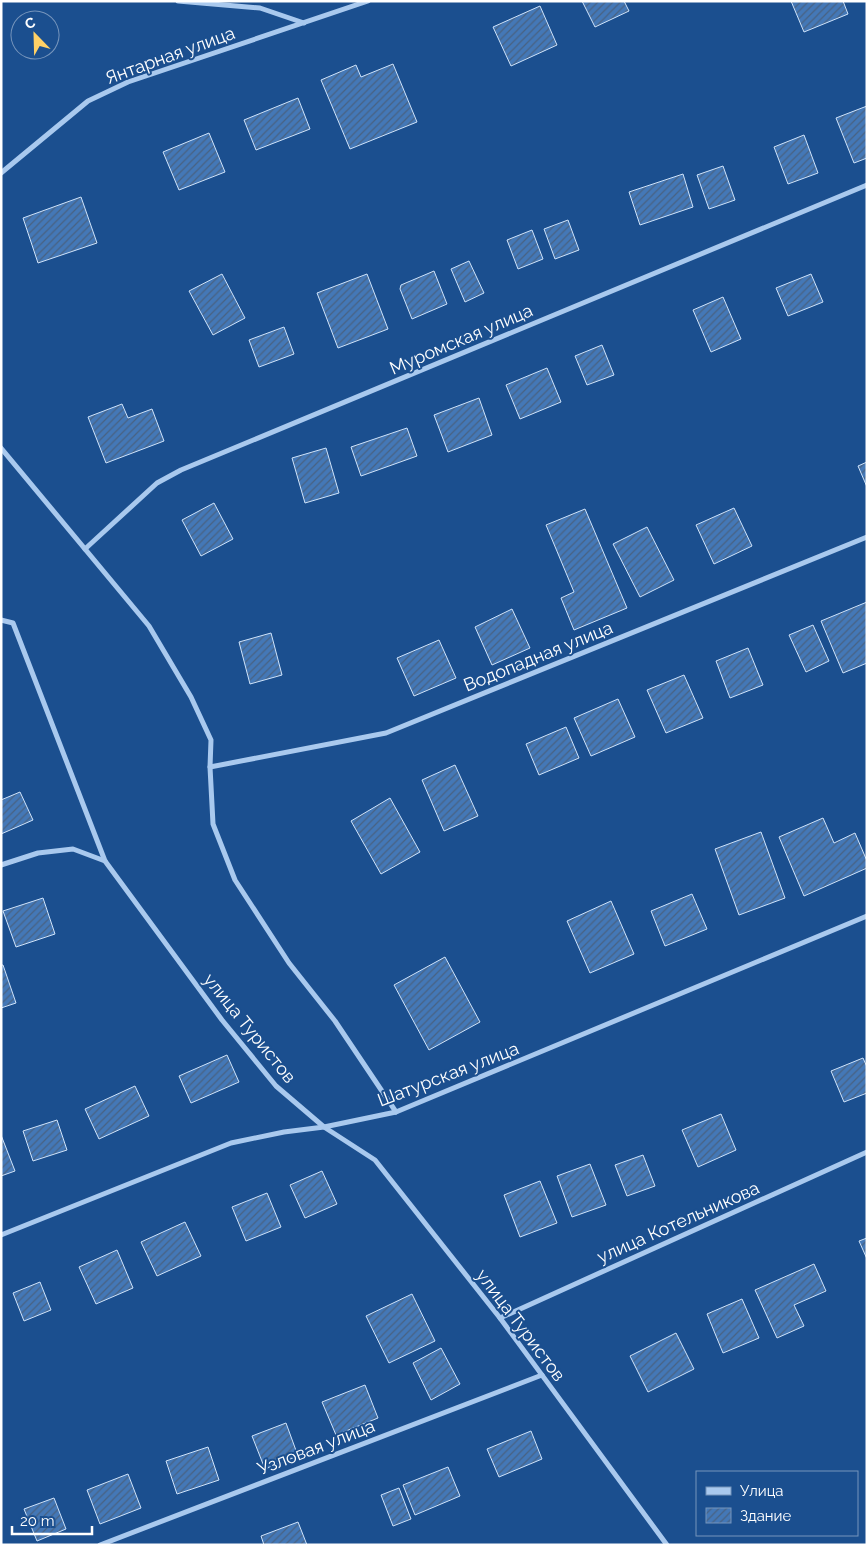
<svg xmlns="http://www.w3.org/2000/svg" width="868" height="1546" viewBox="0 0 868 1546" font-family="Raleway,sans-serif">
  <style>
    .building { fill: url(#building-hatch); stroke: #cfe3fa }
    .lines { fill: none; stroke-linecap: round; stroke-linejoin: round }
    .street { stroke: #a9c9ee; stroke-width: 5 }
    .labels { text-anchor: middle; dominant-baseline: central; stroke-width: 4; stroke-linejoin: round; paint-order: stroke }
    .street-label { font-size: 18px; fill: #fff; stroke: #1b4f8f }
  </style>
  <defs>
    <pattern id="building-hatch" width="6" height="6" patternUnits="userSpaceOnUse" patternTransform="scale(1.25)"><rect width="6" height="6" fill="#4478b7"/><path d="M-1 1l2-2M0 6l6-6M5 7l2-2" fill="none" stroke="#486282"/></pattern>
  </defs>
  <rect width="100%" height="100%" fill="#1b4f8f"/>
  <g class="building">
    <polygon points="582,1 624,1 629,11 595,27"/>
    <polygon points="791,1 843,1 848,14 804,32"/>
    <polygon points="540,6 557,45 511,66 493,27"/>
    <polygon points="393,64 417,122 350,149 321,80 356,65 361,77"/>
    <polygon points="298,98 310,129 256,150 244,120"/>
    <polygon points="867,106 867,158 854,163 836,118"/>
    <polygon points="209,133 225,172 179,190 163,152"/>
    <polygon points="804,135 818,173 788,184 774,147"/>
    <polygon points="723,166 735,200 709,209 697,175"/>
    <polygon points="683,174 693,207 640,225 629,192"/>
    <polygon points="81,197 97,243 38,263 23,218"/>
    <polygon points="568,220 579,250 555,259 544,229"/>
    <polygon points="532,230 543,259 518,269 507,240"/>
    <polygon points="469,261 484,293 465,302 451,269"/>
    <polygon points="434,271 447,304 412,319 400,289 401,285"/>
    <polygon points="222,274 245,318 213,335 189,291"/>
    <polygon points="367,274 388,329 338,348 317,293"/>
    <polygon points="811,274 823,302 788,316 776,288"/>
    <polygon points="723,297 741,339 711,352 693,310"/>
    <polygon points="284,327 294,354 259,367 249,340"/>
    <polygon points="602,345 614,375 587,385 575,356"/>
    <polygon points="547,368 561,402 520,419 506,385"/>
    <polygon points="479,398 492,435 448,452 434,415"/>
    <polygon points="122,404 128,418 152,409 164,441 106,463 88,417"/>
    <polygon points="407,428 417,456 361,476 351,447"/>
    <polygon points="326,448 339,493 305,503 292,458"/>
    <polygon points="867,462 867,487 858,466"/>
    <polygon points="214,503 233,539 201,556 182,520"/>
    <polygon points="734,508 752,546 714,564 696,525"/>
    <polygon points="585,509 627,608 574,630 561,598 574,592 546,525"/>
    <polygon points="647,527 674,580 640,597 613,544"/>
    <polygon points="867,602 867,663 843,673 821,621"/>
    <polygon points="512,609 530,648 492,665 475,627"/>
    <polygon points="813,625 829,661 806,672 789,635"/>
    <polygon points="271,633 282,675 250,684 239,642"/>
    <polygon points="439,640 456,678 414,696 397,658"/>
    <polygon points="748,648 763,685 730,698 716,661"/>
    <polygon points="684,675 703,718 666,733 647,690"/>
    <polygon points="618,699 635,737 591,756 574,718"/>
    <polygon points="566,727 579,758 539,775 526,744"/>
    <polygon points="455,765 478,816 444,831 422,780"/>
    <polygon points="20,792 33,820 1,834 1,800"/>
    <polygon points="390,798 420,852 381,874 351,821"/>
    <polygon points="823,818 834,843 855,833 867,861 867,868 804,896 779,837"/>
    <polygon points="761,832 785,898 739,915 715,849"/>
    <polygon points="692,894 707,929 665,946 651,911"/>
    <polygon points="43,898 55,934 16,947 3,911"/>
    <polygon points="611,901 634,954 590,973 567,921"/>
    <polygon points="445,957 480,1022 429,1050 394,985"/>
    <polygon points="1,965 3,965 16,1003 1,1008"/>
    <polygon points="227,1055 239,1082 191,1103 179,1076"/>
    <polygon points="863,1058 867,1067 867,1093 844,1102 831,1071"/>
    <polygon points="135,1086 149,1116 99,1139 85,1109"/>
    <polygon points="721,1114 736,1150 698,1167 682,1130"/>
    <polygon points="57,1120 67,1150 33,1161 23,1131"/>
    <polygon points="1,1135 15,1171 1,1176"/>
    <polygon points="643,1155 655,1186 627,1196 615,1165"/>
    <polygon points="590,1164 606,1205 572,1217 557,1176"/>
    <polygon points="322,1171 337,1204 305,1218 290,1185"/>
    <polygon points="540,1181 557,1223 520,1237 504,1195"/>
    <polygon points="267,1193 281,1227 246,1241 232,1207"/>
    <polygon points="185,1222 201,1256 157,1276 141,1242"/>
    <polygon points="867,1238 867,1259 859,1241"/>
    <polygon points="117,1250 133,1288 96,1304 79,1267"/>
    <polygon points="814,1264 826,1291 794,1305 804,1326 777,1338 755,1290"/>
    <polygon points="40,1282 51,1310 24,1321 13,1293"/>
    <polygon points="412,1294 435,1341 389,1363 366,1316"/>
    <polygon points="742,1299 759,1338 723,1353 707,1314"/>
    <polygon points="676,1333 694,1369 648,1392 630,1356"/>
    <polygon points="441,1348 460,1384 431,1400 413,1363"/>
    <polygon points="365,1385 378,1418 336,1435 322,1402"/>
    <polygon points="286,1423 298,1456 265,1469 252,1436"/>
    <polygon points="531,1431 542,1459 499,1477 487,1449"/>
    <polygon points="208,1447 219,1480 177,1494 166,1461"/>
    <polygon points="448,1467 460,1496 415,1515 403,1485"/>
    <polygon points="128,1474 141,1508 100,1524 87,1490"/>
    <polygon points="399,1488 411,1519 393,1526 381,1495"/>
    <polygon points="54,1498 66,1529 37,1541 24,1509"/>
    <polygon points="298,1522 307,1545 264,1545 261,1536"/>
  </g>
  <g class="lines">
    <g class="street">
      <polyline points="178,1 260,8 304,23"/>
      <polyline points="1,173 88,101 128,82 368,1"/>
      <polyline points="1,448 149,626 191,697 211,740 210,767 213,824 235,880 289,963 335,1021 396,1112"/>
      <polyline points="85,549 157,483 181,470 867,185"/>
      <polyline points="1,620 13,623 105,861 222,1020 276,1086 324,1127 375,1160 500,1318 667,1545"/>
      <polyline points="210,767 386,733 867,537"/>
      <polyline points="1,865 38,853 73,849 105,861"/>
      <polyline points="1,1235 231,1143 284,1132 324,1127 396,1112 867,916"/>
      <polyline points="500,1318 867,1152"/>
      <polyline points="100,1545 542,1375"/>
    </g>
  </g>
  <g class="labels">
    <g class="street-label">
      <text transform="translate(170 55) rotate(-20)">Янтарная улица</text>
      <text transform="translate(461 339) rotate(-23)">Муромская улица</text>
      <text transform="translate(538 656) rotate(-22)">Водопадная улица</text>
      <text transform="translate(250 1028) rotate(51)">улица Туристов</text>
      <text transform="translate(448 1074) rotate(-21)">Шатурская улица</text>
      <text transform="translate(678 1222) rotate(-24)">улица Котельникова</text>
      <text transform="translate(521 1325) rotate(53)">улица Туристов</text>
      <text transform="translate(316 1447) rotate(-21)">Узловая улица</text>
    </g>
  </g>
  <rect width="868" height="1546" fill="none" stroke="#ffffff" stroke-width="5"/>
  <rect x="696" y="1471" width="162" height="65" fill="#1b4f8f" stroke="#7695bc"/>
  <rect x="706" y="1487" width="25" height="8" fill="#a9c9ee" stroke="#7695bc"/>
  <text x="740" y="1496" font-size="15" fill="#ffffff">Улица</text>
  <rect x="706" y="1508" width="25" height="15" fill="url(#building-hatch)" stroke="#7695bc"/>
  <text x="740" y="1521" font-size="15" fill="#ffffff">Здание</text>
  <g transform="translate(35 35) rotate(337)"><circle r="24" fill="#1b4f8f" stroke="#7695bc"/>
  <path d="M0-4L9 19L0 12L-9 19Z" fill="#ffd166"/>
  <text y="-8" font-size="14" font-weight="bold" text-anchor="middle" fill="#ffffff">С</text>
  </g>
  <path d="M12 1526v8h80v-8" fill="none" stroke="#ffffff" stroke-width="2.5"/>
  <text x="20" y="1526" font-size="15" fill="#ffffff" stroke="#1b4f8f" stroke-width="4" paint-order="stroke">20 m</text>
</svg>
